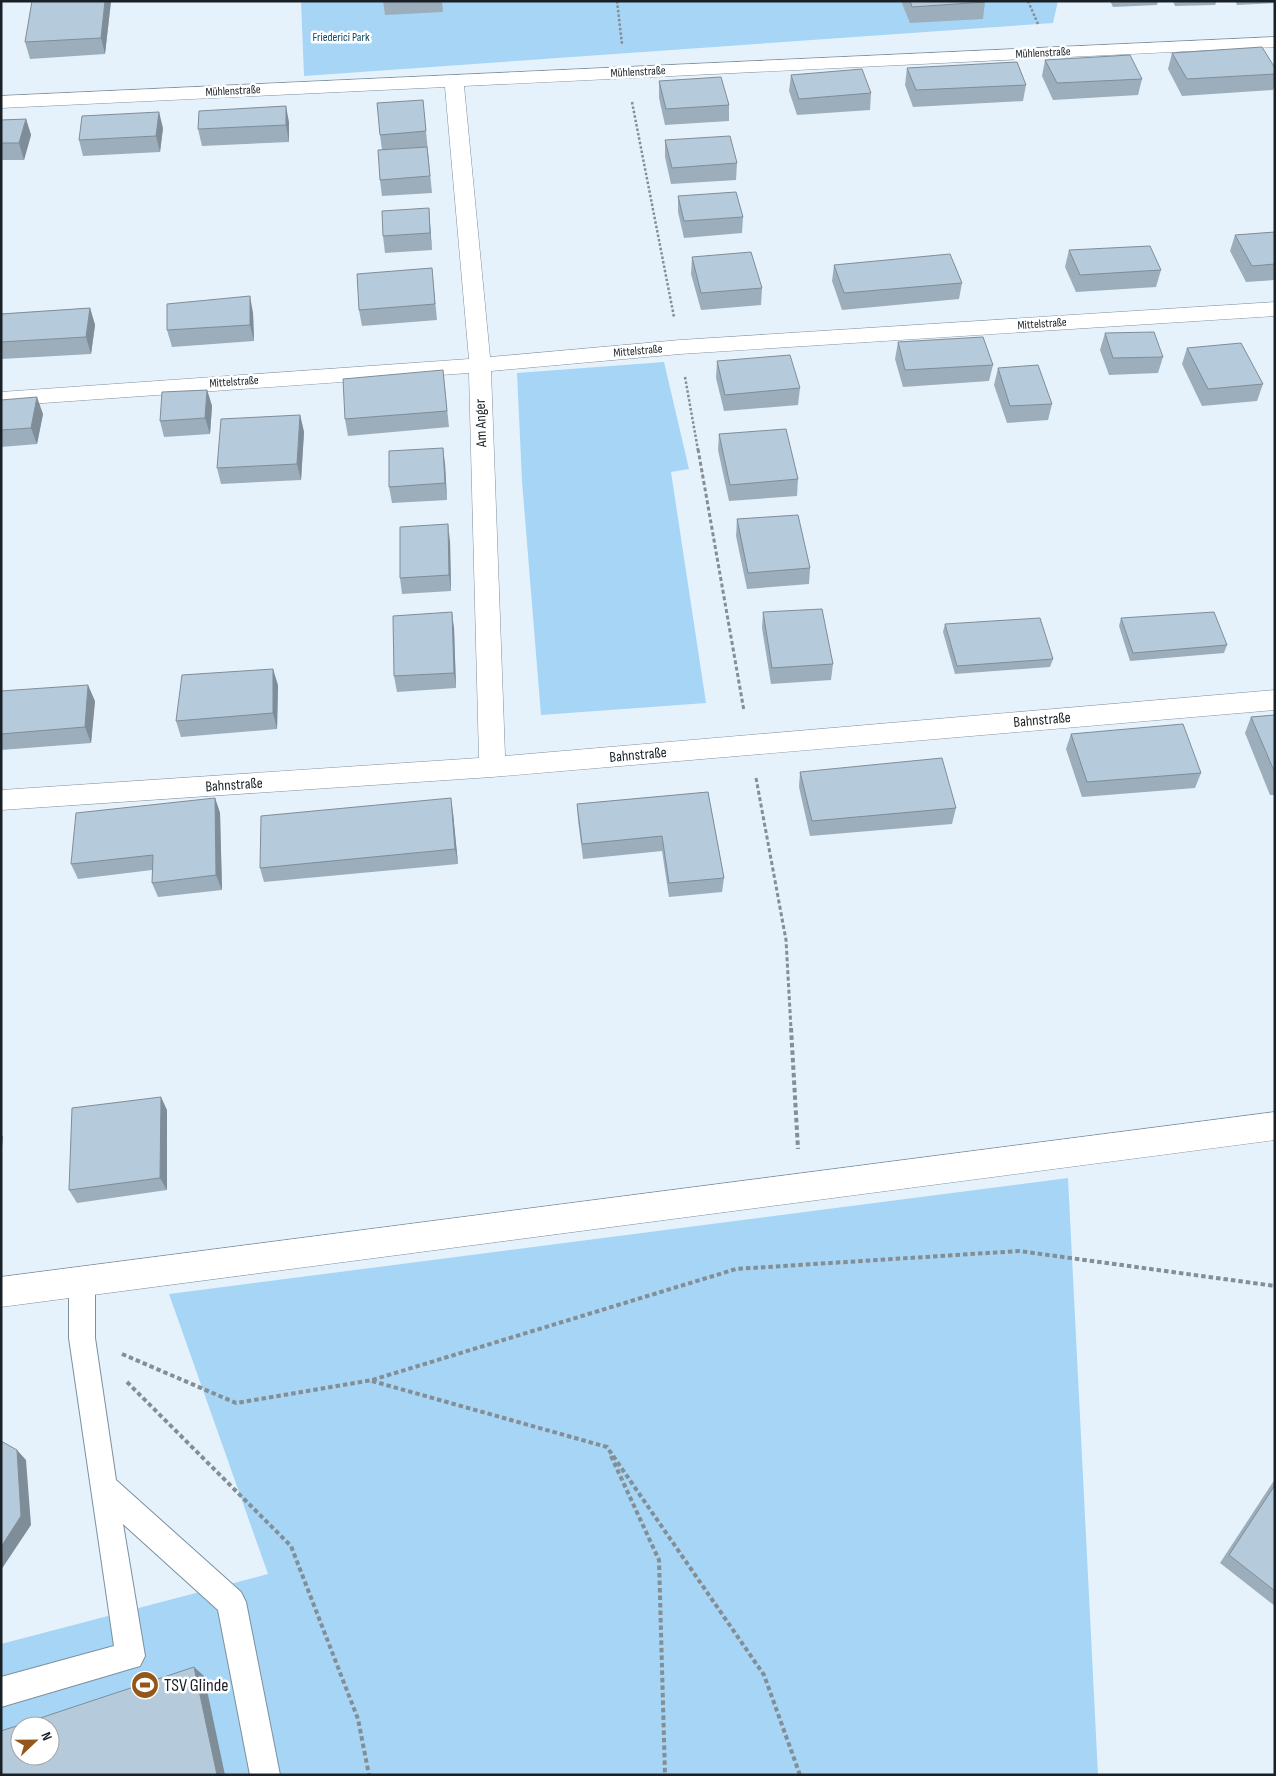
<svg xmlns="http://www.w3.org/2000/svg" width="1276" height="1776" viewBox="0 0 1276 1776" font-family="'Sofia Sans Condensed',sans-serif">
  <style>
    .green { fill: #a7d5f6; fill-rule: evenodd }
    .lines { fill: none; stroke-linecap: round; stroke-linejoin: round }
    .service-casing { stroke: #7c909f; stroke-width: 2 }
    .minor-casing { stroke: #7c909f; stroke-width: 1 }
    .path-far2 { stroke: #838e95; stroke-width: 2.5; stroke-dasharray: 2.5 2; stroke-linecap: butt }
    .path-far1 { stroke: #838e95; stroke-width: 3; stroke-dasharray: 4 2.5; stroke-linecap: butt }
    .path { stroke: #838e95; stroke-width: 4; stroke-dasharray: 4.5 3; stroke-linecap: butt }
    .service { fill: #fff; fill-rule: evenodd }
    .minor { fill: #fff; fill-rule: evenodd }
    .wall { fill: #9caebb }
    .shaded-wall { fill: #7f8d99 }
    .building { fill: #b5cada; stroke: #7f8d99; fill-rule: evenodd }
    .labels { text-anchor: middle; dominant-baseline: central; stroke-width: 5; stroke-linejoin: round; paint-order: stroke }
    .far-park-label { font-size: 12px; fill: #0b4768; stroke: #fff }
    .far-street-label { font-size: 12px; fill: #192126; stroke: #fff }
    .street-label { font-size: 15px; fill: #192126; stroke: #fff }
    .near-poi-label { font-size: 18px; fill: #192126; stroke: #fff; text-anchor: start }
  </style>
  <rect width="100%" height="100%" fill="#e5f2fc"/>
  <g class="green">
    <polygon points="301,1 1058,1 1053,23 304,76"/>
    <polygon points="664,362 689,469 671,472 706,703 541,715 522,481 517,373"/>
    <path d="M1068,1178L1098,1775H1V1644L268,1574L169,1294ZM20,1726H50V1756H20Z"/>
  </g>
  <g class="lines">
    <g class="service-casing">
      <polygon id="service" points="82,1270 91,1273 95,1282 95,1338 116,1480 241,1592 246,1602 280,1775 250,1775 218,1610 123,1524 145,1656 140,1666 1,1707 1,1677 114,1646 69,1338 69,1282 73,1273"/>
    </g>
    <g class="minor-casing">
      <g id="minor">
        <polygon points="1275,37 1275,47 464,86 490,357 680,340 1275,302 1275,316 680,354 491,371 505,756 1275,690 1275,710 492,777 1,810 1,790 479,758 469,373 1,406 1,392 469,359 445,87 1,108 1,96"/>
        <polygon points="1275,1112 1275,1140 1,1307 1,1277"/>
      </g>
    </g>
    <g class="path-far2">
      <polyline points="617,1 622,44"/>
      <polyline points="1028,1 1038,24"/>
      <polyline points="632,102 674,317"/>
      <polyline points="685,377 698,450"/>
    </g>
    <g class="path-far1">
      <polyline points="698,449 744,711"/>
      <polyline points="756,778 786,940 791,1029"/>
    </g>
    <g class="path">
      <polyline points="791,1028 798,1149"/>
      <polyline points="122,1354 236,1403 372,1380 736,1269 1019,1251 1275,1286"/>
      <polyline points="372,1381 607,1447 764,1675 800,1775"/>
      <polyline points="127,1382 291,1546 358,1719 369,1775"/>
      <polyline points="611,1456 659,1560 665,1775"/>
    </g>
    <use href="#service" class="service"/>
    <use href="#minor" class="minor"/>
  </g>
  <g class="wall">
    <polygon points="111,1 105,54 30,59 25,42"/>
    <polygon points="383,1 442,1 443,12 385,15"/>
    <polygon points="901,1 985,1 985,2 983,19 910,23"/>
    <polygon points="1110,1 1158,1 1157,5 1113,7"/>
    <polygon points="1173,1 1217,1 1215,5 1175,6"/>
    <polygon points="1235,1 1275,1 1275,3 1237,5"/>
    <polygon points="1172,53 1275,68 1275,84 1273,90 1182,96 1168,69"/>
    <polygon points="1045,60 1142,79 1138,95 1053,100 1042,76"/>
    <polygon points="907,68 1026,85 1023,101 913,107 905,85"/>
    <polygon points="791,75 871,93 870,110 797,115 789,91"/>
    <polygon points="659,81 729,105 729,121 665,125 659,98"/>
    <polygon points="423,100 432,193 382,196 380,180 382,150 380,135"/>
    <polygon points="26,119 31,135 24,160 1,160 1,120"/>
    <polygon points="289,122 289,142 202,146 198,129"/>
    <polygon points="163,128 160,152 83,156 79,140"/>
    <polygon points="665,140 737,163 736,180 671,184 665,157"/>
    <polygon points="678,196 743,217 742,233 684,238 678,212"/>
    <polygon points="429,208 432,250 385,253 383,236"/>
    <polygon points="1275,232 1275,280 1246,282 1230,251 1235,235"/>
    <polygon points="1069,250 1161,270 1156,287 1076,292 1065,267"/>
    <polygon points="692,257 762,288 761,305 701,310 691,274"/>
    <polygon points="834,265 962,283 959,299 842,310 832,281"/>
    <polygon points="432,268 437,320 362,326 359,310"/>
    <polygon points="90,308 95,325 91,354 1,359 1,314"/>
    <polygon points="253,313 254,341 172,347 167,330"/>
    <polygon points="1105,333 1163,357 1158,373 1109,375 1100,350"/>
    <polygon points="898,342 993,365 989,381 903,387 895,359"/>
    <polygon points="1187,348 1263,384 1257,401 1202,406 1182,364"/>
    <polygon points="717,361 800,388 798,405 724,411 716,378"/>
    <polygon points="998,368 1052,404 1048,420 1007,423 994,385"/>
    <polygon points="443,370 449,427 348,436 345,419"/>
    <polygon points="207,390 212,406 210,434 164,437 160,421"/>
    <polygon points="1,400 43,414 37,444 1,447"/>
    <polygon points="300,415 304,432 301,480 221,484 217,468"/>
    <polygon points="719,434 798,479 797,496 729,501 718,450"/>
    <polygon points="445,464 447,500 392,503 389,487"/>
    <polygon points="737,519 810,568 809,584 747,589 736,536"/>
    <polygon points="450,541 451,591 402,594 400,578"/>
    <polygon points="763,612 833,664 831,680 771,684 762,628"/>
    <polygon points="1121,618 1227,645 1224,653 1130,661 1119,626"/>
    <polygon points="945,624 1053,659 1050,667 955,674 943,632"/>
    <polygon points="454,628 456,688 397,692 394,676"/>
    <polygon points="278,685 277,729 181,737 176,721"/>
    <polygon points="1,691 95,701 91,743 1,750"/>
    <polygon points="1275,715 1275,795 1270,795 1245,733 1251,717"/>
    <polygon points="1071,734 1201,773 1195,788 1082,797 1066,749"/>
    <polygon points="800,772 956,808 952,824 810,836 799,787"/>
    <polygon points="708,792 724,878 722,892 669,897 662,851 583,859 578,820 577,804"/>
    <polygon points="215,798 220,813 222,890 158,897 152,883 152,870 78,879 71,864"/>
    <polygon points="453,813 458,864 264,882 260,868"/>
    <polygon points="167,1110 167,1190 77,1203 69,1190"/>
    <polygon points="1275,1479 1275,1606 1220,1563"/>
  </g>
  <g class="shaded-wall">
    <polygon points="105,1 111,1 105,54 101,38"/>
    <polygon points="286,106 289,122 289,142 286,125"/>
    <polygon points="159,112 163,128 160,152 156,136"/>
    <polygon points="26,119 31,135 24,160 19,143"/>
    <polygon points="429,208 430,225 432,250 430,233"/>
    <polygon points="250,296 253,313 254,341 250,325"/>
    <polygon points="90,308 95,325 91,354 86,337"/>
    <polygon points="207,390 212,406 210,434 205,418"/>
    <polygon points="37,397 43,414 37,444 31,428"/>
    <polygon points="300,415 304,432 301,480 297,464"/>
    <polygon points="443,448 445,464 447,500 445,483"/>
    <polygon points="448,524 450,541 451,591 449,575"/>
    <polygon points="452,612 454,628 456,688 454,673"/>
    <polygon points="273,669 278,685 277,729 273,713"/>
    <polygon points="88,685 95,701 91,743 85,727"/>
    <polygon points="215,798 220,813 222,890 216,875"/>
    <polygon points="451,798 453,813 458,864 455,849"/>
    <polygon points="161,1097 167,1110 167,1190 160,1178"/>
    <polygon points="1,1134 3,1137 1,1157"/>
    <polygon points="17,1450 26,1460 31,1525 1,1570 1,1547"/>
    <polygon points="194,1667 204,1676 225,1775 217,1775"/>
  </g>
  <g class="building">
    <polygon points="32,1 105,1 101,38 25,42"/>
    <polygon points="910,1 985,1 985,2 912,7"/>
    <polygon points="1262,47 1275,68 1275,74 1187,79 1172,53"/>
    <polygon points="1130,55 1142,79 1057,83 1045,60"/>
    <polygon points="1017,62 1026,85 916,90 907,68"/>
    <polygon points="862,69 871,93 799,99 791,75"/>
    <polygon points="721,77 729,105 666,109 659,81"/>
    <polygon points="423,100 426,131 380,135 377,103"/>
    <polygon points="286,106 286,125 198,129 199,111"/>
    <polygon points="159,112 156,136 79,140 82,116"/>
    <polygon points="26,119 19,143 1,143 1,120"/>
    <polygon points="730,136 737,163 672,168 665,140"/>
    <polygon points="427,147 430,176 380,180 378,150"/>
    <polygon points="736,192 743,217 684,221 678,196"/>
    <polygon points="429,208 430,233 383,236 382,211"/>
    <polygon points="1275,232 1275,264 1252,266 1235,235"/>
    <polygon points="1150,246 1161,270 1080,275 1069,250"/>
    <polygon points="751,252 762,288 701,293 692,257"/>
    <polygon points="950,254 962,283 844,293 834,265"/>
    <polygon points="432,268 435,304 359,310 357,274"/>
    <polygon points="250,296 250,325 167,330 167,304"/>
    <polygon points="90,308 86,337 1,342 1,314"/>
    <polygon points="1154,332 1163,357 1113,358 1105,333"/>
    <polygon points="983,337 993,365 905,370 898,342"/>
    <polygon points="1241,343 1263,384 1208,389 1187,348"/>
    <polygon points="790,355 800,388 725,395 717,361"/>
    <polygon points="1038,365 1052,404 1010,406 998,368"/>
    <polygon points="443,370 447,411 345,419 343,379"/>
    <polygon points="207,390 205,418 160,421 162,392"/>
    <polygon points="37,397 31,428 1,430 1,400"/>
    <polygon points="300,415 297,464 217,468 221,419"/>
    <polygon points="786,429 798,479 730,485 719,434"/>
    <polygon points="443,448 445,483 389,487 389,451"/>
    <polygon points="798,515 810,568 748,573 737,519"/>
    <polygon points="448,524 449,575 400,578 400,527"/>
    <polygon points="822,609 833,664 772,668 763,612"/>
    <polygon points="452,612 454,673 394,676 393,616"/>
    <polygon points="1214,612 1227,645 1133,653 1121,618"/>
    <polygon points="1040,618 1053,659 957,666 945,624"/>
    <polygon points="273,669 273,713 176,721 182,675"/>
    <polygon points="88,685 85,727 1,734 1,691"/>
    <polygon points="1275,715 1275,773 1251,717"/>
    <polygon points="1183,724 1201,773 1087,782 1071,734"/>
    <polygon points="942,758 956,808 812,821 800,772"/>
    <polygon points="708,792 724,878 669,883 662,836 582,844 577,804"/>
    <polygon points="215,798 216,875 152,883 153,855 71,864 76,813"/>
    <polygon points="451,798 455,849 260,868 261,816"/>
    <polygon points="161,1097 160,1178 69,1190 72,1108"/>
    <polygon points="1,1441 17,1450 21,1516 1,1547"/>
    <polygon points="1275,1485 1275,1591 1229,1555"/>
    <path d="M194,1667L217,1775H1V1731ZM20,1726H50V1756H20Z"/>
  </g>
  <defs>
    <g id="stadium-disc" transform="scale(1.4375)"><circle r="9.5" fill="#94571b" stroke="#fff"/><path d="M0-5a6.5 5 0 1 0 0 10a6.5 5 0 1 0 0-10ZM-3.5-1.8h7v3.6h-7Z" fill="#fff"/></g>
  </defs>
  <g fill-rule="evenodd">
    <use href="#stadium-disc" x="145" y="1685"/>
  </g>
  <g class="labels">
    <g class="far-park-label">
      <text x="341" y="37">Friederici Park</text>
    </g>
    <g class="far-street-label">
      <text transform="translate(1043 53) rotate(-3)">Mühlenstraße</text>
      <text transform="translate(638 72) rotate(-3)">Mühlenstraße</text>
      <text transform="translate(233 91) rotate(-3)">Mühlenstraße</text>
      <text transform="translate(1042 324) rotate(-4)">Mittelstraße</text>
      <text transform="translate(638 351) rotate(-5)">Mittelstraße</text>
      <text transform="translate(234 382) rotate(-4)">Mittelstraße</text>
    </g>
    <g class="street-label">
      <text transform="translate(481 423) rotate(-92)">Am Anger</text>
      <text transform="translate(1042 720) rotate(-5)">Bahnstraße</text>
      <text transform="translate(638 755) rotate(-5)">Bahnstraße</text>
      <text transform="translate(234 785) rotate(-4)">Bahnstraße</text>
    </g>
    <g class="near-poi-label">
      <text x="164" y="1685">TSV Glinde</text>
    </g>
  </g>
  <rect width="1276" height="1776" fill="none" stroke="#192126" stroke-width="5"/>
  <g transform="translate(35 1741) rotate(68)"><circle r="24" fill="#ffffff" stroke="#a3a6a8"/>
  <path d="M0-4L9 19L0 12L-9 19Z" fill="#94571b"/>
  <text y="-8" font-size="14" font-weight="bold" text-anchor="middle" fill="#192126">N</text>
  </g>
</svg>
